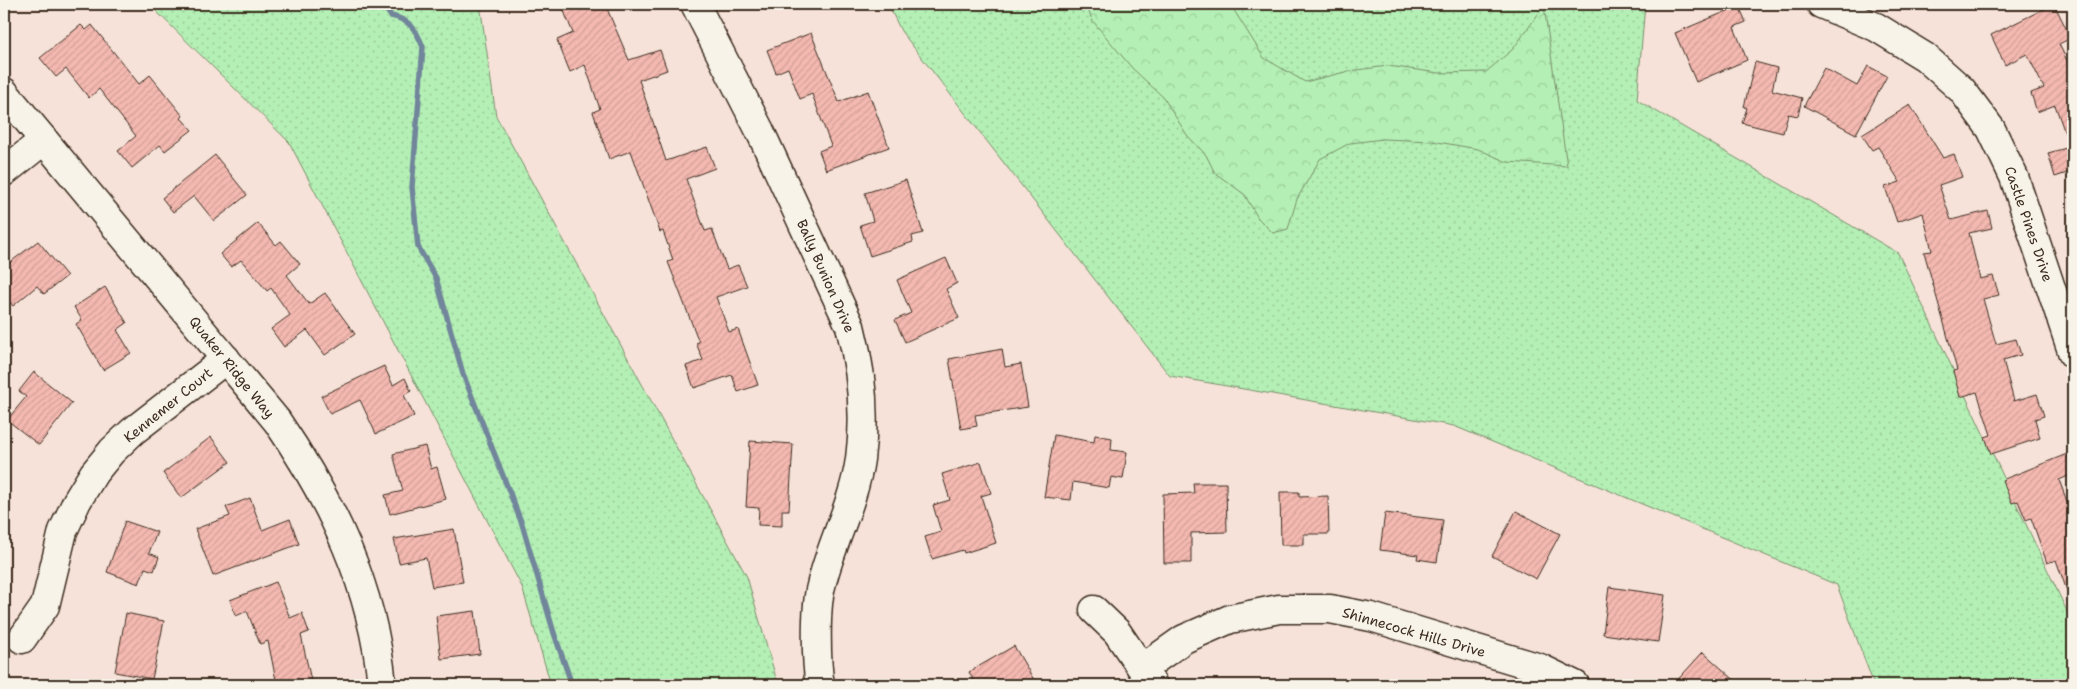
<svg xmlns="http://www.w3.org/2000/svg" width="2077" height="689" viewBox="0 0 2077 689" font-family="'Shantell Sans',sans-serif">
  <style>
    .grass { fill: url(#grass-dots); stroke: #788d6a }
    .forest { fill: url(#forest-crowns); stroke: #788d6a }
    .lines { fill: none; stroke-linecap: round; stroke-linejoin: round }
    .stream { stroke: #71859b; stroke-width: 5.5 }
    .building { fill: url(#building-hatch); stroke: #3b2a1e }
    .minor-casing { stroke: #3b2a1e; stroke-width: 31 }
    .minor { stroke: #f7f3e8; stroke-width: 28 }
    .labels { text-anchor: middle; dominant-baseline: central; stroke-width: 5; stroke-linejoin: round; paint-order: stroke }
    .street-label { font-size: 14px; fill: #3b2a1e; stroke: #f7f3e8 }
  </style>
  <defs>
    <pattern id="grass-dots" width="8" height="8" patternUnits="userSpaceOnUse" patternTransform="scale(1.25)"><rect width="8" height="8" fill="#b4f0b5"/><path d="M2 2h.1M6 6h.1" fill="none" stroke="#9cce9b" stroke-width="1.8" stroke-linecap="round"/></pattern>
    <pattern id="forest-crowns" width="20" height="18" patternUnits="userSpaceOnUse" patternTransform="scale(1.25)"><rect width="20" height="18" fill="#b4f0b5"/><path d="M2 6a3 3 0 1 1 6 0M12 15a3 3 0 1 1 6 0" fill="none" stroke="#9cce9b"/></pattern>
    <pattern id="building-hatch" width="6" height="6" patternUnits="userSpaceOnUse" patternTransform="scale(1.25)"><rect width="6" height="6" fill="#f4b9b1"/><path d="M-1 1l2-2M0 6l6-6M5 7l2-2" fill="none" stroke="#d29f98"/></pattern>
  </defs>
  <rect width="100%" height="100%" fill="#f6e2d8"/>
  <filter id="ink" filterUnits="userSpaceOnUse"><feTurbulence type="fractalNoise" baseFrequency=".02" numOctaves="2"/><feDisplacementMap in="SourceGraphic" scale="10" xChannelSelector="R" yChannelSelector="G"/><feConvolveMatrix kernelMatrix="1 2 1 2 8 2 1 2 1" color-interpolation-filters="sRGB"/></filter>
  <g filter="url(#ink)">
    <g class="grass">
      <polygon points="149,4 480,4 496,116 747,577 778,685 551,685 522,587 289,142"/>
      <polygon points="888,4 1645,4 1637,100 1898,253 2073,624 2073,685 1874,685 1837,585 1454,426 1170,376 901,31"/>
    </g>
    <polygon class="forest" points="1086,4 1230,4 1264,58 1305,82 1349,71 1388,66 1439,73 1486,72 1513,49 1544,6 1567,166 1507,162 1478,149 1432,141 1383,139 1350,143 1320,159 1297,199 1288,229 1273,233 1258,218 1244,194 1215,173 1206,155 1187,135 1163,97 1132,68 1092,20"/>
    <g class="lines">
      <path class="stream" d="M382,4L391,16C410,20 416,29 423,47L412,187L418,247L436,278L463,374L522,524L554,633L572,685"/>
    </g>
    <g class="building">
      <polygon points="561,4 605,4 629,60 660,50 667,70 639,80 666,161 707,147 715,168 686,179 705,231 712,229 727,269 738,265 747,286 716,297 729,332 738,329 758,385 738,392 732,375 694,388 686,366 703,360 696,343 699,342 668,262 673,260 663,231 660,232 631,151 609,159 593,112 600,109 585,65 570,72 557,40 573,33"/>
      <polygon points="2054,4 2071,38 2059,44 2073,73 2073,171 2055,177 2048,153 2070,147 2055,105 2037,112 2031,93 2044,88 2027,54 2005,65 1991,35"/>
      <polygon points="1739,6 1746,22 1734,27 1747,60 1696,82 1675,33"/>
      <polygon points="81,25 86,30 92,25 139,84 150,75 183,116 181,118 192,130 165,151 160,145 132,168 118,151 136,136 99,89 89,98 66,69 56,77 40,58"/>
      <polygon points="811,33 839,102 868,91 889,147 826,170 819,151 831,146 812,94 800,99 788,68 776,73 767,50"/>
      <polygon points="1755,62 1777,68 1772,90 1802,98 1798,116 1788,114 1783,133 1742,123 1747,108 1744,107"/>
      <polygon points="1868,66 1887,76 1856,134 1804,106 1824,68 1857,86"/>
      <polygon points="1910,105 1943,158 1954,154 1962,177 1939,185 1951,220 1988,211 1992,228 1969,233 1980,279 1993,276 1999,295 1983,299 1996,344 2016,339 2021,355 2003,360 2014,401 2037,394 2044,416 2035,419 2040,438 1991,454 1985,437 1991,435 1977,392 1960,397 1953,371 1957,370 1924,252 1932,251 1923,213 1897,222 1885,187 1900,182 1878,147 1872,150 1862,135"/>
      <polygon points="215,155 247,195 214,221 194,196 173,212 162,198"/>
      <polygon points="906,180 923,233 912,236 913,242 870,256 860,225 873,221 865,193"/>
      <polygon points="258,223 276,245 281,241 300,264 287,275 309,304 325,293 355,334 325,355 307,330 284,347 271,329 290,315 271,288 267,291 241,260 231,267 220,254"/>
      <polygon points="38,241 67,276 44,294 37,286 13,306 4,295 4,267"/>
      <polygon points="946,258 957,283 946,289 959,318 905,342 895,320 911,313 897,280"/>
      <polygon points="105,287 127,323 117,330 131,353 103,370 76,324 82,320 74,307"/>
      <polygon points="1002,349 1005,367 1021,364 1028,407 975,415 977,426 961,429 949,359"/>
      <polygon points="384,366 393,385 405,378 411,391 404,395 414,416 376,434 360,400 330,414 321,396"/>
      <polygon points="34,372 72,403 39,445 7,420 26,397 19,391"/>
      <polygon points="1054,435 1094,442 1095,435 1112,438 1111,450 1127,452 1123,479 1111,477 1109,488 1073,482 1071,500 1044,497"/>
      <polygon points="211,437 230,462 181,498 163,473"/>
      <polygon points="750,441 793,444 789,510 782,510 782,526 758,525 759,508 746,507"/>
      <polygon points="425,446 431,469 437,467 446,499 390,514 385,495 403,491 393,454"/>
      <polygon points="2067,454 2073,474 2059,480 2073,517 2073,602 2071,602 2056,560 2047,563 2031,518 2026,520 2018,501 2012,503 2002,480"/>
      <polygon points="981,462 991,493 981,496 996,543 964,553 963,550 932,559 925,537 941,532 933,505 950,500 942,474"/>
      <polygon points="1193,483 1226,483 1227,532 1191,533 1191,563 1164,563 1163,494 1194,493"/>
      <polygon points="1280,492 1299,492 1299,497 1328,496 1329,534 1304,534 1304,545 1281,545"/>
      <polygon points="250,498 262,530 290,519 299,544 213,576 195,529 230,516 226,507"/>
      <polygon points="1516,511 1560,534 1536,579 1492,556"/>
      <polygon points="1385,513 1443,520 1437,562 1417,559 1418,555 1380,550"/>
      <polygon points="125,521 157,532 149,553 159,557 154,571 145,568 139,584 107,572"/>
      <polygon points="454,529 463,582 432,587 426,558 399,563 394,539"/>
      <polygon points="276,582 290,618 302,613 309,632 301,635 312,685 277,685 268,641 260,644 247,611 236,616 230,600"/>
      <polygon points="1609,587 1665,595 1658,642 1603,634"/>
      <polygon points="475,611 480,654 441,659 436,616"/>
      <polygon points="126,613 164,621 152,679 115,672"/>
      <polygon points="1014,646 1037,685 976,685 969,672"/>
      <polygon points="1703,652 1740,685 1673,685"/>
    </g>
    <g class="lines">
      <g class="minor-casing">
        <g id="minor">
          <path d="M695,4L760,131L850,326C861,368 866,415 860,459C854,503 831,543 821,586C815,608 816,663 820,685"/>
          <polyline points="1821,4 1876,27 1925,57 1962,90 1991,129 2014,177 2073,354"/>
          <path d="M4,92L277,421C332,502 373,587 382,685"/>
          <polyline points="4,172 44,140"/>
          <polyline points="1094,610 1117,632 1153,685"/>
          <polyline points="22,639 45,606 63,531 77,501 94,473 112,451 133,431 226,359"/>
          <polyline points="1143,668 1184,639 1230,619 1279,609 1330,609 1371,617 1540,668 1575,685"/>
        </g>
      </g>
      <use href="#minor" class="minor"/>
    </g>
  </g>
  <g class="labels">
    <g class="street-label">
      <text transform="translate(2029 224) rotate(71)">Castle Pines Drive</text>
      <text transform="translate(826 276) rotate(66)">Bally Bunion Drive</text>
      <text transform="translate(232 367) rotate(51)">Quaker Ridge Way</text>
      <text transform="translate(168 405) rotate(-39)">Kennemer Court</text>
      <text transform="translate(1414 632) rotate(16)">Shinnecock Hills Drive</text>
    </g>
  </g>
  <rect width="2077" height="689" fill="none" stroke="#f7f3e8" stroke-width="20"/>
  <rect x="10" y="10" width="2057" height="669" fill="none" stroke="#3b2a1e" stroke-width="2" filter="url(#ink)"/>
</svg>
